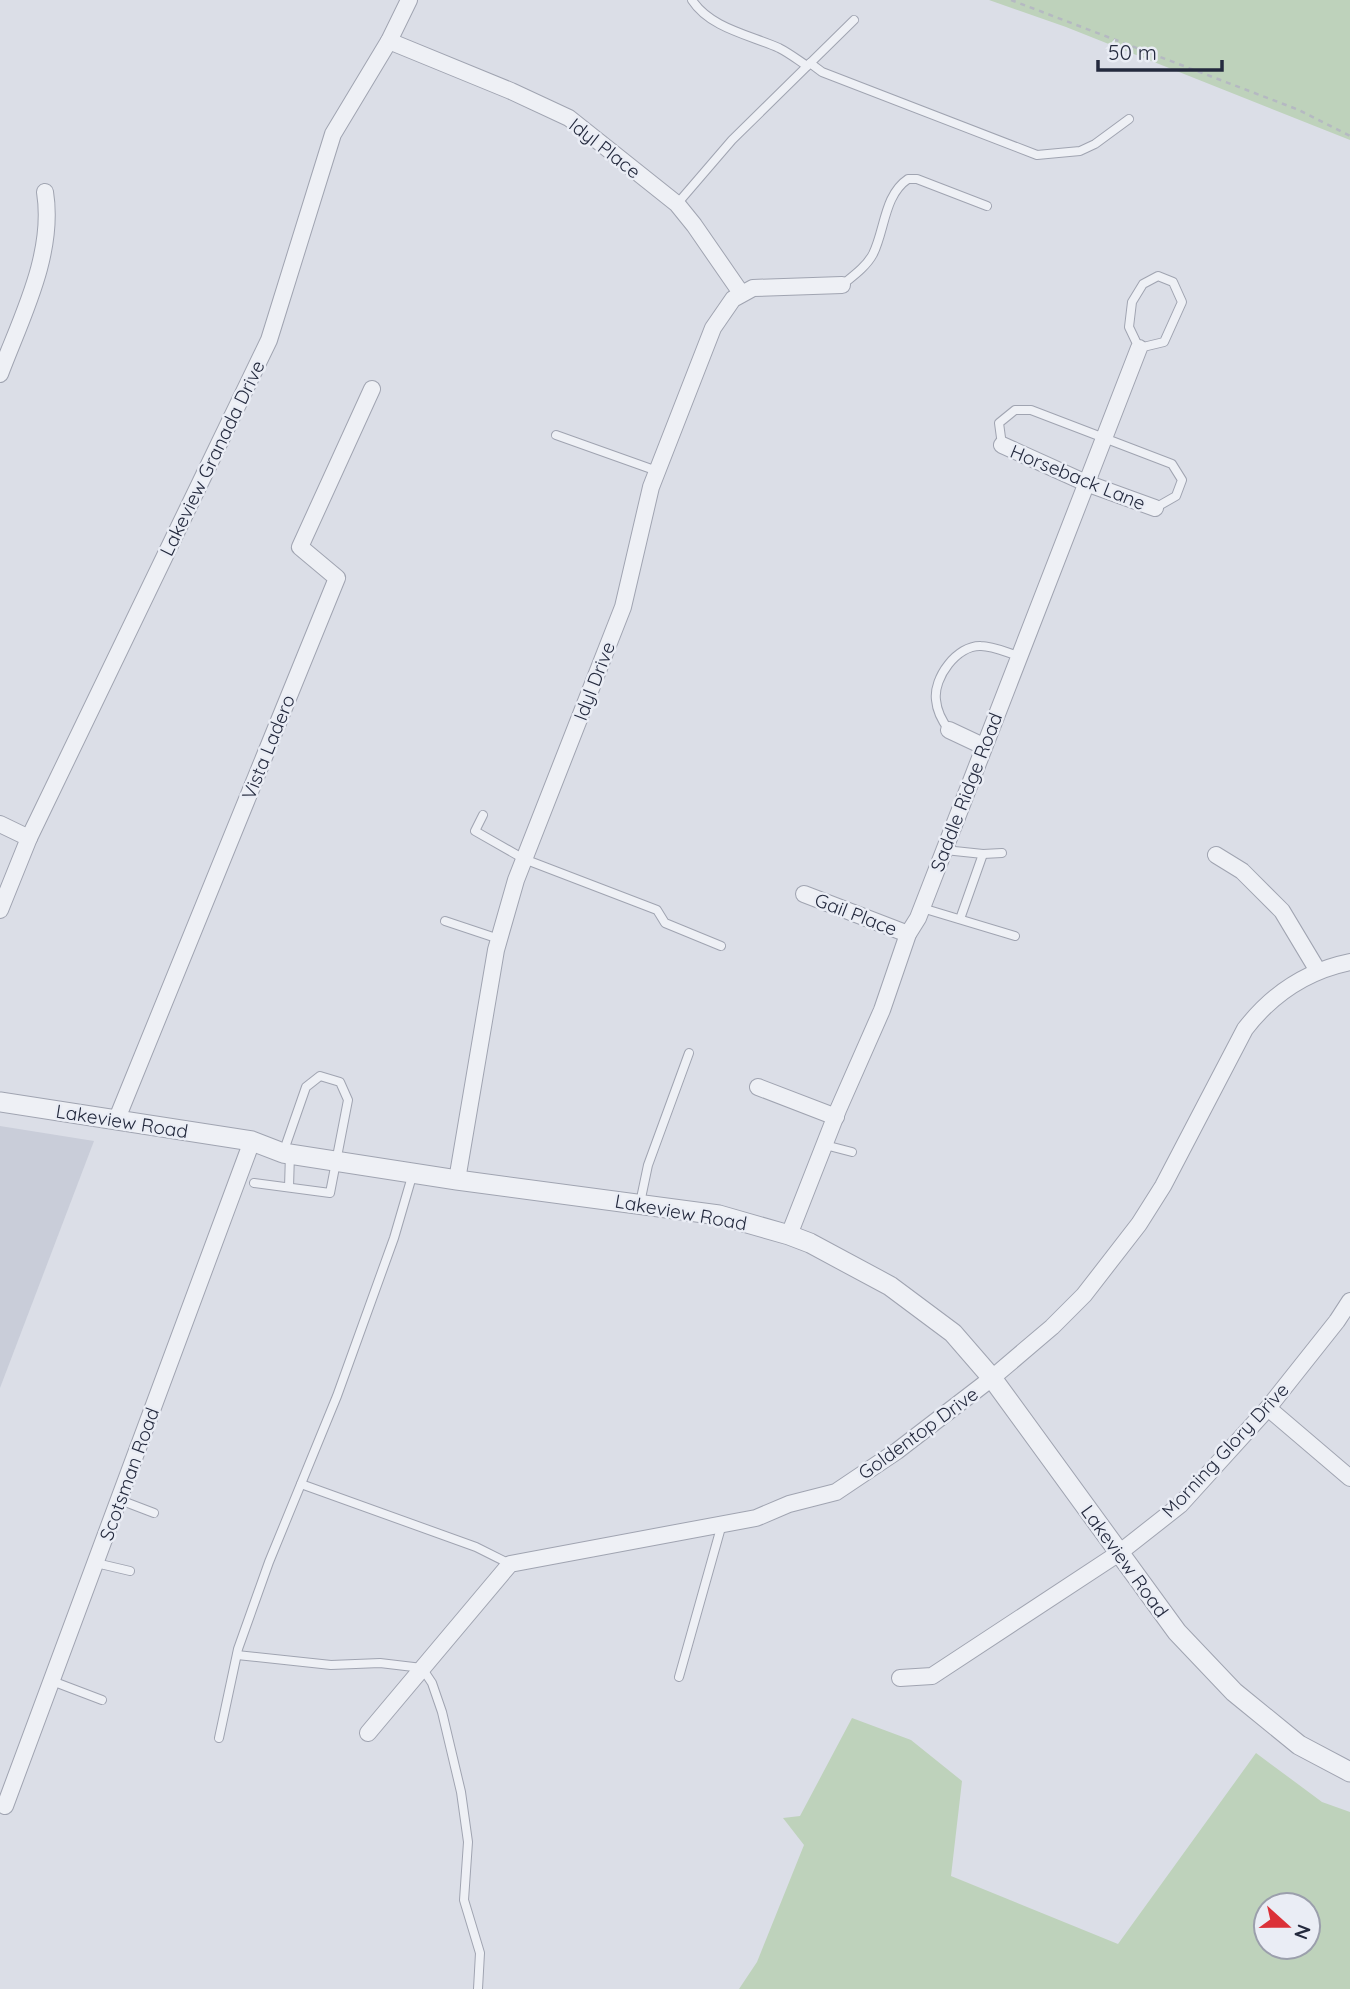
<svg xmlns="http://www.w3.org/2000/svg" width="1350" height="1989" viewBox="0 0 1350 1989" font-family="Quicksand,sans-serif">
  <style>
    .built { fill: #c9cdd9 }
    .green { fill: #bed2bb; fill-rule: evenodd }
    .lines { fill: none; stroke-linecap: round; stroke-linejoin: round }
    .service-casing { stroke: #a0a4b1; stroke-width: 10 }
    .minor-casing { stroke: #a0a4b1; stroke-width: 18 }
    .tertiary-casing { stroke: #a0a4b1; stroke-width: 21 }
    .path { stroke: #b5b9c2; stroke-width: 2.5; stroke-dasharray: 5 5; stroke-linecap: butt }
    .service { stroke: #eef0f5; stroke-width: 8 }
    .minor { stroke: #eef0f5; stroke-width: 16 }
    .tertiary { stroke: #eef0f5; stroke-width: 19 }
    .labels { text-anchor: middle; dominant-baseline: central; stroke-width: 5; stroke-linejoin: round; paint-order: stroke }
    .street-label { font-size: 19px; fill: #242a3e; stroke: #eaedf5 }
  </style>
  <rect width="100%" height="100%" fill="#dbdee7"/>
  <polygon class="built" points="0,1126 94,1141 0,1388"/>
  <g class="green">
    <polygon points="989,0 1350,0 1350,140 1066,27"/>
    <path d="M852,1718L911,1740L962,1781L951,1876L1118,1944L1256,1753L1322,1802L1350,1812V1989H739L757,1962L804,1845L783,1818L800,1816ZM1308,1905V1947H1266V1905Z"/>
  </g>
  <g class="lines">
    <g class="service-casing">
      <g id="service">
        <path d="M692,0C710,28 750,35 779,48C789,53 798,60 807,66"/>
        <polyline points="810,63 822,72 1037,155 1080,151 1095,144 1129,119"/>
        <polyline points="677,204 732,140 854,20"/>
        <polygon points="1158,276 1173,282 1182,302 1164,342 1139,348 1129,327 1132,302 1143,284"/>
        <path d="M842,285C853,276 866,267 873,254C885,230 884,195 908,179H917L987,206"/>
        <polyline points="556,435 657,471"/>
        <polyline points="1002,445 999,423 1015,410 1031,410 1172,464 1182,480 1176,496 1155,508"/>
        <path d="M949,730C942,721 937,712 936,700C933,678 957,645 981,646C993,646 1008,653 1019,656"/>
        <polyline points="483,815 475,831 524,859 657,910 665,923 721,946"/>
        <polyline points="945,850 983,854 960,919"/>
        <polyline points="983,854 1002,853"/>
        <polyline points="922,908 1015,936"/>
        <polyline points="445,921 499,939"/>
        <polyline points="825,1145 852,1152"/>
        <polyline points="254,1183 330,1193 348,1100 340,1082 320,1076 306,1087 283,1153"/>
        <polyline points="289,1187 290,1154"/>
        <polyline points="640,1203 648,1165 689,1053"/>
        <polyline points="301,1484 476,1547 510,1564"/>
        <polyline points="120,1500 154,1513"/>
        <polyline points="96,1563 130,1571"/>
        <polyline points="237,1655 331,1665 380,1663 422,1668 432,1683 442,1712 461,1792 468,1842 464,1900 480,1953 478,1989"/>
        <polyline points="679,1677 722,1524"/>
        <polyline points="52,1681 102,1700"/>
        <polyline points="219,1738 238,1649 269,1562 337,1396 394,1238 413,1173"/>
      </g>
    </g>
    <g class="minor-casing">
      <g id="minor">
        <polyline points="389,41 511,91 569,118 677,204 694,225 741,293"/>
        <path d="M0,374C21,318 55,254 45,192"/>
        <polyline points="1002,445 1086,483 1155,508"/>
        <polyline points="949,730 983,746"/>
        <polyline points="0,824 29,838"/>
        <polyline points="1216,855 1242,871 1282,911 1318,971"/>
        <polyline points="804,894 908,934"/>
        <polyline points="0,910 29,838 269,340 333,134 389,41 409,0"/>
        <polyline points="758,1087 836,1117"/>
        <polyline points="116,1121 337,578 300,547 372,389"/>
        <polyline points="457,1180 496,950 516,880 623,607 651,487 713,328 733,299 753,288 842,285"/>
        <polyline points="789,1235 838,1110 882,1010 908,934 918,918 1139,348"/>
        <polyline points="1268,1408 1350,1478"/>
        <polyline points="900,1678 932,1676 1119,1553 1180,1505 1268,1408 1337,1321 1350,1301"/>
        <path d="M368,1733L510,1564L756,1518L789,1504L836,1492L897,1451L992,1378L1052,1327L1084,1295L1139,1224L1163,1186L1245,1029C1272,994 1306,971 1350,962"/>
        <polyline points="5,1806 252,1141"/>
      </g>
    </g>
    <g class="tertiary-casing">
      <polyline id="tertiary" points="0,1102 252,1141 283,1153 457,1180 719,1215 789,1235 810,1243 890,1286 953,1333 992,1378 1177,1632 1234,1692 1299,1745 1350,1772"/>
    </g>
    <polyline class="path" points="1011,0 1299,110 1350,136"/>
    <use href="#service" class="service"/>
    <use href="#minor" class="minor"/>
    <use href="#tertiary" class="tertiary"/>
  </g>
  <g class="labels">
    <g class="street-label">
      <text transform="translate(605 148) rotate(38)">Idyl Place</text>
      <text transform="translate(212 458) rotate(-64)">Lakeview Granada Drive</text>
      <text transform="translate(1078 477) rotate(22)">Horseback Lane</text>
      <text transform="translate(594 681) rotate(-69)">Idyl Drive</text>
      <text transform="translate(268 747) rotate(-68)">Vista Ladero</text>
      <text transform="translate(966 792) rotate(-69)">Saddle Ridge Road</text>
      <text transform="translate(856 914) rotate(21)">Gail Place</text>
      <text transform="translate(122 1121) rotate(9)">Lakeview Road</text>
      <text transform="translate(681 1212) rotate(10)">Lakeview Road</text>
      <text transform="translate(918 1433) rotate(-36)">Goldentop Drive</text>
      <text transform="translate(1225 1450) rotate(-47)">Morning Glory Drive</text>
      <text transform="translate(129 1474) rotate(-70)">Scotsman Road</text>
      <text transform="translate(1125 1561) rotate(54)">Lakeview Road</text>
    </g>
  </g>
  <g transform="translate(1287 1926) rotate(111)"><circle r="33" fill="#eaedf5" stroke="#9b9fac" stroke-width="2"/>
  <path d="M0-5L12 26L0 18L-12 26Z" fill="#db3138"/>
  <text y="-10" font-size="19" font-weight="bold" text-anchor="middle" fill="#242a3e">N</text>
  </g>
  <path d="M1098 60v10h124v-10" fill="none" stroke="#242a3e" stroke-width="3.5"/>
  <text x="1108" y="60" font-size="21" fill="#242a3e" stroke="#eaedf5" stroke-width="5" paint-order="stroke">50 m</text>
</svg>
